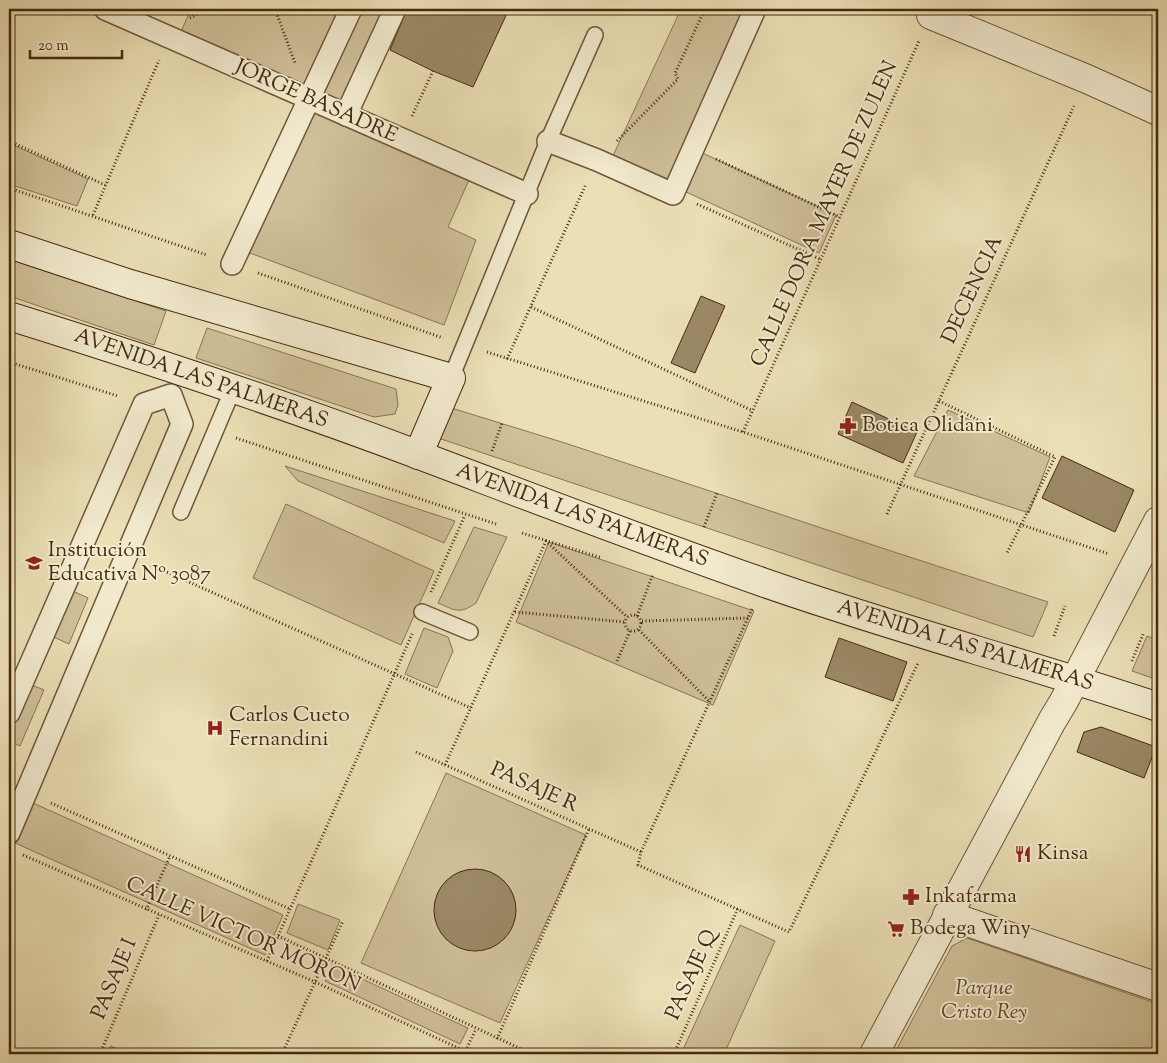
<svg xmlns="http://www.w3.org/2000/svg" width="1167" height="1063" viewBox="0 0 1167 1063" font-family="'Sorts Mill Goudy',serif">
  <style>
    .green { fill: #cfc099; stroke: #8a7554 }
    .building { fill: #9b8865; stroke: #452a0e }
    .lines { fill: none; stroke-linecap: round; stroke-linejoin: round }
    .service-casing { stroke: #6e5738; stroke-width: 18 }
    .pedestrian-casing { stroke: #6e5738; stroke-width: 24 }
    .minor-casing { stroke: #6e5738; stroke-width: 30 }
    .tertiary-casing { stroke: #6e5738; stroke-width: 30 }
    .secondary-casing { stroke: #452a0e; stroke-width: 30 }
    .path { stroke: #452a0e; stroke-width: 3; stroke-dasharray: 1 2.5; stroke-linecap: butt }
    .service { stroke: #f2eacf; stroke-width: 15 }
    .pedestrian { stroke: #f2eacf; stroke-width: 21 }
    .minor { stroke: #f2eacf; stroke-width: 28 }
    .tertiary { stroke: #f2eacf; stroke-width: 28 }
    .secondary { stroke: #f2eacf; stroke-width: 28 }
    .labels { text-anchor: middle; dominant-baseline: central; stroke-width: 4; stroke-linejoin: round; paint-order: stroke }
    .street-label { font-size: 21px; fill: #452a0e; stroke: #f2eacf }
    .poi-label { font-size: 21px; fill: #452a0e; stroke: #f2eacf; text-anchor: start }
    .park-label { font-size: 21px; font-style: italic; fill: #61482a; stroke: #f2eacf }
  </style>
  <rect width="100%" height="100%" fill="#ebdfb5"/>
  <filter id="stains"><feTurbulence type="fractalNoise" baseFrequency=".004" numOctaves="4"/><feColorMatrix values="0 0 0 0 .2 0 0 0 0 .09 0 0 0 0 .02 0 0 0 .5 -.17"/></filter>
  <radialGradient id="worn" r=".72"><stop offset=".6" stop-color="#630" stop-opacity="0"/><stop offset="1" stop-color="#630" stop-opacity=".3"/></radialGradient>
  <g class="green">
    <polygon points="191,9 342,9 305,88 180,34"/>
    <polygon points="352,9 395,9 346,115 473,171 448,227 476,240 444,325 239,249"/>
    <polygon points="681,9 745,9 683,144 836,215 819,253 612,158"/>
    <polygon points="9,143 88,179 77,206 9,184"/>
    <polygon points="9,259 166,311 154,345 9,296"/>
    <polygon points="207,328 396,389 398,405 395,414 374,417 196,358"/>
    <polygon points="448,407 565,443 885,549 1048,602 1033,637 438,438"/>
    <polygon points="948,410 1050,457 1029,513 914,476"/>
    <polygon points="285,466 455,521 444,543 298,481"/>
    <polygon points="286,504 434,571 401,645 253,578"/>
    <path d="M474,527L507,537L476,603C459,615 455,610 438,603Z"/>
    <polygon points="549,542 754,611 713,705 516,622"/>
    <polygon points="66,588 88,598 69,644 47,634"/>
    <polygon points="424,628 448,637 453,651 437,688 405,674"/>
    <polygon points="1147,636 1158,640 1158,680 1132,671"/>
    <polygon points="27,683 44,690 20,746 9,741 9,724"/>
    <polygon points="446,773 586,835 500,1023 361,963"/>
    <polygon points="33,803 283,915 265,955 15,843"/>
    <polygon points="298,904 340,920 328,950 287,933"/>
    <polygon points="740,925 775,941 724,1054 681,1054"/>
    <polygon points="967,938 1158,1004 1158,1054 894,1054 952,946"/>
    <polygon points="332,965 468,1028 460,1044 325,981"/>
    <polygon points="111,1046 130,1054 107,1054"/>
  </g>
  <g class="building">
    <polygon points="407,9 509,9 473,87 433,71 390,50"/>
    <polygon points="701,296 725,306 695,373 671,363"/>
    <polygon points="852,402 917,432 903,463 838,434"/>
    <polygon points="1062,456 1134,490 1115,532 1042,498"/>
    <polygon points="839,638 907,662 893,701 825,677"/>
    <polygon points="1101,727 1156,747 1144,778 1077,752 1084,732"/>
    <circle cx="475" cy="910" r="41"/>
  </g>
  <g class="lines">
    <g class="service-casing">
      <g id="service">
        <polyline points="451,378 548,141 595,35"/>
        <polyline points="181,512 233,389"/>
        <polyline points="422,612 470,632"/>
      </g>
    </g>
    <g class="pedestrian-casing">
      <g id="pedestrian">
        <polyline points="105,9 527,194"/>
        <polyline points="346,115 395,9"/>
        <polyline points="548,141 597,160 673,194 755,9"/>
        <polyline points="232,264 351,9"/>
        <polyline points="9,713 144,404 171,395 182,424 9,833"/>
      </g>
    </g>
    <g class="minor-casing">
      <g id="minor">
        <polyline points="931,15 1087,79 1158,111"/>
        <polyline points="947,915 1158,987"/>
      </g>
    </g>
    <g class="tertiary-casing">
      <polyline id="tertiary" points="874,1054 1052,721 1064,701 1158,521"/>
    </g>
    <g class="secondary-casing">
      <g id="secondary">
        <polyline points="9,244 130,284 451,378 418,455"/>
        <path d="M9,316C147,359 284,404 419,455C533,498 647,542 762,582C893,628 1027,663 1158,707"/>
      </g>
    </g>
    <g class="path">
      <polyline points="275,9 295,63"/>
      <polyline points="190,18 207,9"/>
      <polyline points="412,116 433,71"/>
      <polyline points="9,141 105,185"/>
      <polyline points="617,141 678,79 675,73 705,9"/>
      <polyline points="716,159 840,217"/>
      <polyline points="9,188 207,255"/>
      <polyline points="697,204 820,259"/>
      <polyline points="93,215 159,60"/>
      <polyline points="258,273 443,338"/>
      <polyline points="531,307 753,411"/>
      <polyline points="487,352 743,432 1109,554"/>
      <polyline points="507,359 586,184"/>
      <polyline points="9,362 118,396"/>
      <polyline points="939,401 1055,457 1007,553"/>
      <polyline points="743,432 919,41"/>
      <polyline points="236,438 496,524"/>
      <polyline points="492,451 502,423"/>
      <polyline points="1154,492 1158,484"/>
      <polyline points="887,514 1074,106"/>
      <polyline points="704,527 717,493"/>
      <polyline points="522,533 602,558"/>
      <polyline points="151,565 471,708"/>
      <polyline points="431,592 465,515"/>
      <polyline points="752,609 641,852 638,865 789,932 918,663"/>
      <polyline points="515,612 625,622"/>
      <circle cx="633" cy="623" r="8"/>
      <polyline points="637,616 653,574"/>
      <polyline points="642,621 748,618"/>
      <polyline points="639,630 709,701"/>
      <polyline points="1054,636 1065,606"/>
      <polyline points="617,661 630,631"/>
      <polyline points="1132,661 1144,632"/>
      <polyline points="416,752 641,852"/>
      <polyline points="445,765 546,541 627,617"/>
      <polyline points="51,803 290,909"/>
      <polyline points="23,855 315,982 465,1051"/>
      <polyline points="146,910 170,856"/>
      <polyline points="278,936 532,1054"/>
      <polyline points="267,961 413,632"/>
      <polyline points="497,1039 589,829"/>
      <polyline points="100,1054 159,915"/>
      <polyline points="282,1054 343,921"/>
      <polyline points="464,1054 476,1029"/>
      <polyline points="674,1054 738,908"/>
    </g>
    <use href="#service" class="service"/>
    <use href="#pedestrian" class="pedestrian"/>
    <use href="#minor" class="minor"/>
    <use href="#tertiary" class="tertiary"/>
    <use href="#secondary" class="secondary"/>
  </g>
  <defs>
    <g id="pharmacy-bare" transform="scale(1.35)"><path d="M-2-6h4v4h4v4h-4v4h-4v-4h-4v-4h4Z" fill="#8f2418" stroke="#f2eacf" stroke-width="2.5" paint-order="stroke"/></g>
    <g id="school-bare" transform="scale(1.35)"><path d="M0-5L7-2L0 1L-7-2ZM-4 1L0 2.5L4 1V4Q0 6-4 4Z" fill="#8f2418" stroke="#f2eacf" stroke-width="2.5" paint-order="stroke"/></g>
    <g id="hospital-bare" transform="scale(1.35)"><path d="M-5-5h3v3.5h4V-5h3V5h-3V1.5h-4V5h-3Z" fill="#8f2418" stroke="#f2eacf" stroke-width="2.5" paint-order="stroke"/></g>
    <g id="restaurant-bare" transform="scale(1.35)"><path d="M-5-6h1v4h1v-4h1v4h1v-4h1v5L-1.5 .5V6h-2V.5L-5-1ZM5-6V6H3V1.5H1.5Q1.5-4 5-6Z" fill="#8f2418" stroke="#f2eacf" stroke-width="2.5" paint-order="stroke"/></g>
    <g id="supermarket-bare" transform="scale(1.35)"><path d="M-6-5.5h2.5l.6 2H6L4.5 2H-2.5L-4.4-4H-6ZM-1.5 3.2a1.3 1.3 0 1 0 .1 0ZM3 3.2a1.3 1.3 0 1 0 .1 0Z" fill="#8f2418" stroke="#f2eacf" stroke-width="2.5" paint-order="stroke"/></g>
  </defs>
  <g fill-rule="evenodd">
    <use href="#pharmacy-bare" x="848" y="426"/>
    <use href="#school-bare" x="34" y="563"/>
    <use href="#hospital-bare" x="215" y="728"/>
    <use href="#restaurant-bare" x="1023" y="854"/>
    <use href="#pharmacy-bare" x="911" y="897"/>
    <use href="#supermarket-bare" x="896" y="929"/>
  </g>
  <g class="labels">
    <g class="street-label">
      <text transform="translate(316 102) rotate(24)">JORGE BASADRE</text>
      <text transform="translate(825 214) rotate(-66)">CALLE DORA MAYER DE ZULEN</text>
      <text transform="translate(973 290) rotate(-65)">DECENCIA</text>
      <text transform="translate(201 379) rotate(19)">AVENIDA LAS PALMERAS</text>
      <text transform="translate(582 516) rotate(20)">AVENIDA LAS PALMERAS</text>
      <text transform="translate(965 646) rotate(17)">AVENIDA LAS PALMERAS</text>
      <text transform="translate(534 788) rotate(24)">PASAJE R</text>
      <text transform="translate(243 935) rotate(24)">CALLE VICTOR MORON</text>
      <text transform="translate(692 975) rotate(-66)">PASAJE Q</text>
      <text transform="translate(115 979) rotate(-67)">PASAJE I</text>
    </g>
    <g class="poi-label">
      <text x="862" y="426">Botica Olidani</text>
      <text x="48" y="551">Institución<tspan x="48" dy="24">Educativa Nº 3087</tspan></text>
      <text x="229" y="716">Carlos Cueto<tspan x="229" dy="24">Fernandini</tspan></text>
      <text x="1037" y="854">Kinsa</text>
      <text x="925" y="897">Inkafarma</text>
      <text x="910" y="929">Bodega Winy</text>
    </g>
    <g class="park-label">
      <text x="984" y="989">Parque<tspan x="984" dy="24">Cristo Rey</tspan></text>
    </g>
  </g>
  <rect width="1167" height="1063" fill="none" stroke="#ebdfb5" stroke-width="30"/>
  <rect x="10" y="10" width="1147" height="1043" fill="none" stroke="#452a0e" stroke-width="2.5"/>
  <rect x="15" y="15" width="1137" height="1033" fill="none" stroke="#452a0e"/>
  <path d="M30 50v8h92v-8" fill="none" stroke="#452a0e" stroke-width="2.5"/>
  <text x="38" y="50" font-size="15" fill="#452a0e" stroke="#f2eacf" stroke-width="4" paint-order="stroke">20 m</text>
  <rect width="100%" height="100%" filter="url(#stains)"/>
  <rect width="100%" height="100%" fill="url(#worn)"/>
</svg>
